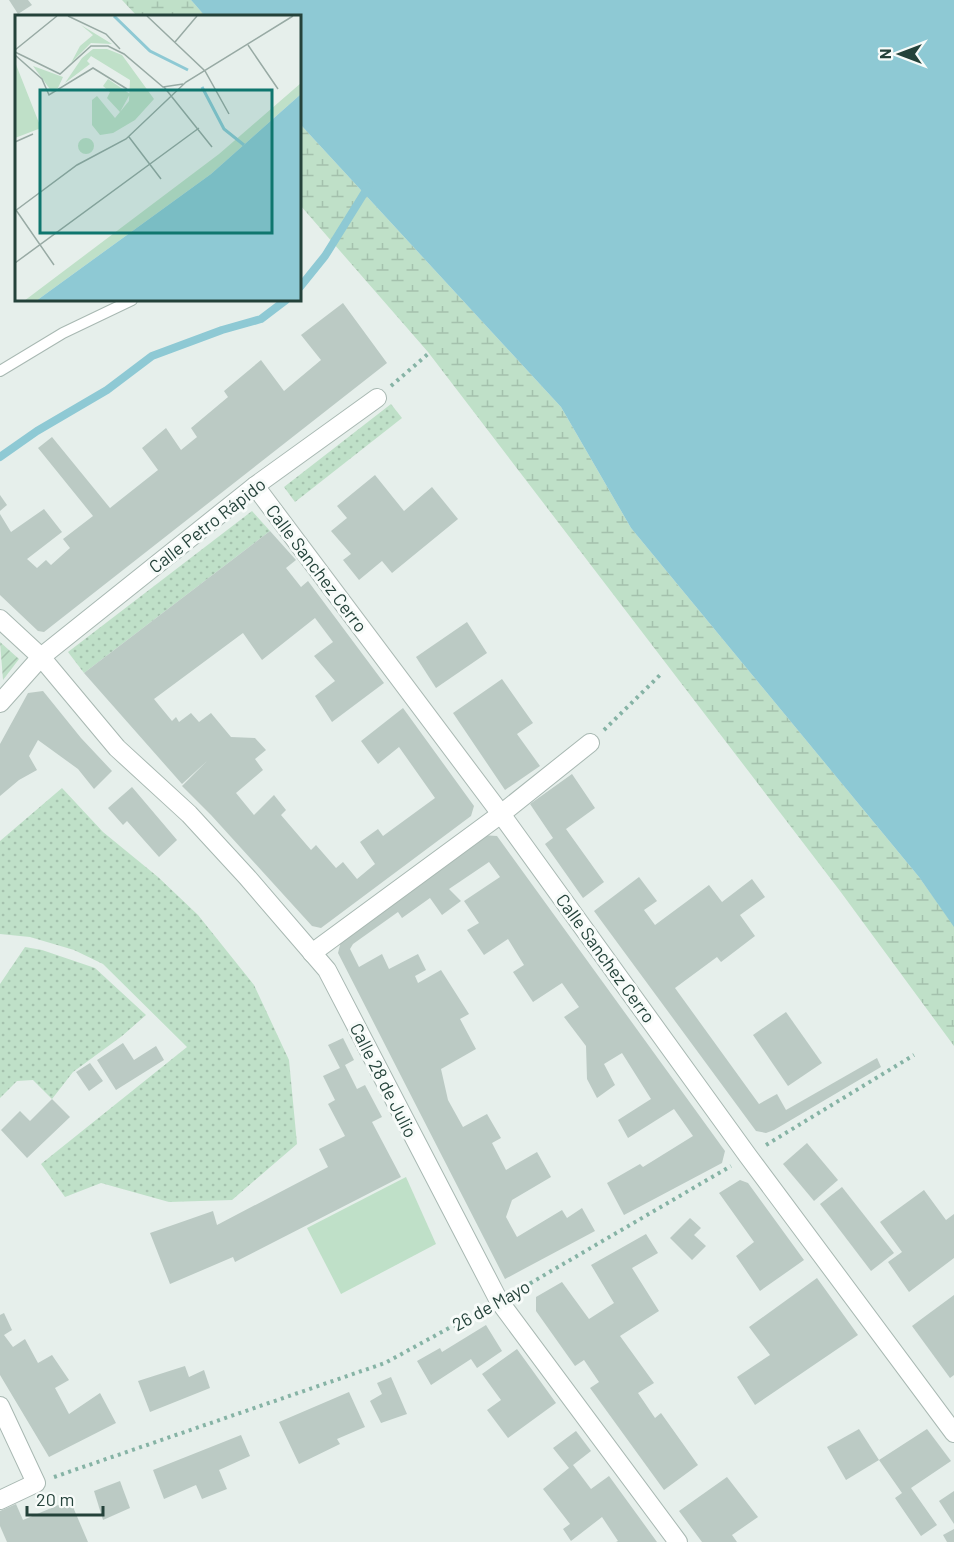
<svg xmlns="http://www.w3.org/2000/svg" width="954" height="1542" viewBox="0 0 954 1542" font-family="Barlow,sans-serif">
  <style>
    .grass { fill: url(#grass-dots) }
    .wetland { fill: url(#wetland-marsh) }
    .park { fill: #bfe0c8 }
    .garden { fill: url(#garden-furrows) }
    .water { fill: #8ec9d4 }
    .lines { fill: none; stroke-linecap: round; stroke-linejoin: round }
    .stream { stroke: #8ec9d4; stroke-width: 8 }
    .building { fill: #bbcac4 }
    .service-casing { stroke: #a8b8b2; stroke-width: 12 }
    .minor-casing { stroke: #a8b8b2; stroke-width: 20 }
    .tertiary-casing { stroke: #a8b8b2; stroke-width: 20 }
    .path { stroke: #86b3a5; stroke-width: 4; stroke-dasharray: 3 4.5; stroke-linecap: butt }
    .service { stroke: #fff; stroke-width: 10 }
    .minor { stroke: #fff; stroke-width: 18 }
    .tertiary { stroke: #fff; stroke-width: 18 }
    .labels { text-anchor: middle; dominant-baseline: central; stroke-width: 6; stroke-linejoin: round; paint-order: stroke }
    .street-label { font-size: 18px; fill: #24423a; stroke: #f7fbf9 }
    .inset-river { fill: none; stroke: #8ec9d4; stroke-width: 3 }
    .inset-road { fill: none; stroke: #98aaa4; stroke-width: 1.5 }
    .view { fill: #0f766e; fill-opacity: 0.15; stroke: #0f766e; stroke-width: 3 }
    .inset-edge { fill: none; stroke: #24423a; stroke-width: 3 }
  </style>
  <defs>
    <pattern id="grass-dots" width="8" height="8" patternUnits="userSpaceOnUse" patternTransform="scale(1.5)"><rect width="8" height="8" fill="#bfe0c8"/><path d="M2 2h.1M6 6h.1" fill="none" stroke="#a4c1ad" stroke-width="1.8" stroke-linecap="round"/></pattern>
    <pattern id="wetland-marsh" width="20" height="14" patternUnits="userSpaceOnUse" patternTransform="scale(1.5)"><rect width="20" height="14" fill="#bfe0c8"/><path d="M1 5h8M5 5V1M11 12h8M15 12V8" fill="none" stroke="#a4c1ad"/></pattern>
    <pattern id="garden-furrows" width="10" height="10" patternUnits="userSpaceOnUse" patternTransform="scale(1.5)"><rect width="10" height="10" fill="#bfe0c8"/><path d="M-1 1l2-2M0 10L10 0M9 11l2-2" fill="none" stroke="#a4c1ad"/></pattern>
  </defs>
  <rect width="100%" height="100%" fill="#e6efeb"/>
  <g class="grass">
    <polygon points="391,404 402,418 295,502 284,487"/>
    <polygon points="252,511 270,531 84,673 68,652"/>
    <polygon points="62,788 103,832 158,877 198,915 254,985 289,1060 297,1144 232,1200 169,1202 101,1183 65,1197 41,1164 187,1047 103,964 74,950 30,937 0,934 0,841"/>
    <polygon points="25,947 42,950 95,968 146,1015 122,1036 73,1072 52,1099 33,1080 17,1081 0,1098 0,984"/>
  </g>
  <g class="wetland">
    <polygon points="122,0 191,0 205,16 137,16"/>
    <polygon points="300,124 561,407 631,528 919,877 954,926 954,1046 840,891 428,352 300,205"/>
  </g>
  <polygon class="park" points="406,1177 436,1244 341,1294 307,1228"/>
  <polygon class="garden" points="0,642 19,659 3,680"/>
  <polygon class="water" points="191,0 954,0 954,927 919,877 631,528 561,407 300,124 300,16 205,16"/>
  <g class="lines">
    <g class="stream">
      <polyline points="300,287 325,256 368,187"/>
      <polyline points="0,457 37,431 107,390 152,356 222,330 261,319 286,300"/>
    </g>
  </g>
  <g class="building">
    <polygon points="9,0 28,0 32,5 18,14"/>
    <polygon points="343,303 387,363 44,632 38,631 0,595 0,514 11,532 44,509 62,532 27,559 37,568 46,560 51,565 70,548 63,539 93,516 38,448 52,437 110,508 158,470 142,448 166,428 181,450 197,437 191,428 228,397 224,391 261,360 284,391 321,360 301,335"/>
    <polygon points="375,475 404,511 432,487 458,519 392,573 382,561 359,580 343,560 351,554 331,531 347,518 337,506"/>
    <polygon points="0,495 7,505 0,511"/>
    <polygon points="270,531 296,560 286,568 301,587 308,581 384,683 332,722 315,696 335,681 314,656 333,642 315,618 262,660 243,633 154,699 172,721 176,717 179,722 191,713 199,722 211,713 231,737 255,738 266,750 255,759 263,770 236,793 254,815 274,795 286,810 281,815 311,850 316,845 336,868 343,862 357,879 375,864 360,842 378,829 383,836 435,798 399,747 378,764 361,741 403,708 474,806 471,816 321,928 312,926 211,815 182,786 207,761 182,784 84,673"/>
    <polygon points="467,622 487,653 436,688 416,657"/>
    <polygon points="502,679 533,723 517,734 540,766 505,790 453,713"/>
    <polygon points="43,691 81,738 112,771 94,789 78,769 38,740 29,756 37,770 19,780 0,796 0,744 28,693"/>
    <polygon points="572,774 595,808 566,829 604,882 583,898 545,844 553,838 530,804"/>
    <polygon points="132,787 177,840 159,857 127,821 123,825 108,808"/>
    <polygon points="481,835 497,836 725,1151 722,1163 624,1215 607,1183 640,1164 643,1167 693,1136 674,1109 628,1138 618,1120 651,1099 622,1053 604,1064 615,1085 597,1098 587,1079 586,1046 564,1017 579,1007 562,983 533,1002 513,972 524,965 508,939 484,955 467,930 479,923 464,901 500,877 489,862 449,889 461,901 442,915 430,898 402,918 398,912 353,944 350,949 359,967 382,954 389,969 418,954 426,970 415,976 418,983 441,970 469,1014 460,1019 476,1049 441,1069 448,1100 463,1127 487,1114 501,1138 492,1143 506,1170 537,1152 551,1177 512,1200 506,1217 517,1237 562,1210 567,1218 582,1208 595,1231 505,1279 338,953 341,941"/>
    <polygon points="639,877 657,901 644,910 655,925 709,885 722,902 752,879 765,897 740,915 755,936 721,962 717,957 675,988 759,1104 777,1094 786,1110 877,1058 881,1067 774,1130 766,1133 756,1131 594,911"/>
    <polygon points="786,1012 822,1063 788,1086 753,1035"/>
    <polygon points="343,1038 354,1060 345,1065 357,1089 365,1085 382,1117 372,1122 401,1177 235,1262 233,1257 170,1284 150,1233 213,1211 217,1225 328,1167 319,1149 345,1136 328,1104 335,1100 323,1076 340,1068 328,1045"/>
    <polygon points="123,1043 134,1060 156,1046 164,1060 116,1090 97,1060"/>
    <polygon points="90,1063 103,1081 89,1091 76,1072"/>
    <polygon points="52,1099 70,1117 27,1158 1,1130 20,1111 30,1121"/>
    <polygon points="807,1143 838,1180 814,1201 783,1164"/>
    <polygon points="740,1180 748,1183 804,1260 760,1291 736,1256 754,1242 719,1193"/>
    <polygon points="842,1187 894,1253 871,1271 820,1204"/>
    <polygon points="924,1190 946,1220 954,1214 954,1258 909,1292 888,1262 902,1252 880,1222"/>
    <polygon points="690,1218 701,1228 694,1235 706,1246 692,1260 670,1238"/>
    <polygon points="646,1234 658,1253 632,1268 659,1311 620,1336 654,1383 638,1393 655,1418 661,1413 698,1465 664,1490 590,1388 599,1382 584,1360 575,1366 536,1311 536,1297 562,1282 589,1319 614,1303 591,1265"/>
    <polygon points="817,1278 858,1335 755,1405 737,1377 770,1355 749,1327"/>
    <polygon points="954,1295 954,1375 950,1378 912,1326"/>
    <polygon points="4,1313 12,1330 4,1335 13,1347 25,1339 38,1363 52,1355 69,1380 55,1388 69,1414 100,1393 116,1423 49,1457 0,1375 0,1315"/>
    <polygon points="486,1325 502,1351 477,1368 471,1359 431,1385 417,1361 440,1348 442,1352"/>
    <polygon points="517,1349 556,1403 508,1438 487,1410 501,1400 482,1374"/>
    <polygon points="185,1366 189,1377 204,1370 210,1388 150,1412 138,1381"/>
    <polygon points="391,1377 407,1414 381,1423 370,1401 382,1394 377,1383"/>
    <polygon points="349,1392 365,1427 337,1439 340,1444 299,1464 279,1422"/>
    <polygon points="859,1429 879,1460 846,1480 827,1447"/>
    <polygon points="927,1429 951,1461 911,1488 937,1525 921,1536 895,1498 902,1493 879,1460"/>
    <polygon points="576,1431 591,1451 573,1465 591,1489 609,1476 657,1542 616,1542 618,1541 602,1517 571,1541 563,1529 570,1524 543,1489 569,1468 553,1448"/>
    <polygon points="241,1435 250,1456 219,1470 227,1489 202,1499 196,1485 164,1499 153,1470"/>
    <polygon points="727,1477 758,1517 732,1535 737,1542 702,1542 679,1511"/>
    <polygon points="120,1481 130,1508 103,1520 94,1491"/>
    <polygon points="954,1491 954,1524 939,1501"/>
    <polygon points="70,1500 88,1542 7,1542 0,1526 0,1511 16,1504 23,1520"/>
    <polygon points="954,1529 954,1542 947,1542 943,1535"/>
  </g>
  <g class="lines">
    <g class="service-casing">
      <polyline id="service" points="0,371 63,333 132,300"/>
    </g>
    <g class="minor-casing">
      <g id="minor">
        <polyline points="255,486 501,814 748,1156 954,1433"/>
        <polyline points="41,657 255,486 377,398"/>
        <polyline points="312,953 501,814 590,743"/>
        <polyline points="0,1406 36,1483 0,1500"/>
      </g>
    </g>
    <g class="tertiary-casing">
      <g id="tertiary">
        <polyline points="0,619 41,657 117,748 189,814 247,877 327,970 499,1301 678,1542"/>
        <polyline points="0,703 41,657"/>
      </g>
    </g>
    <g class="path">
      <polyline points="391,386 428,354"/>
      <polyline points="604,730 660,675"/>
      <polyline points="766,1145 914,1055"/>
      <polyline points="517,1291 731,1166"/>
      <polyline points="54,1477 385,1363 482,1310"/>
    </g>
    <use href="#service" class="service"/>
    <use href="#minor" class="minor"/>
    <use href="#tertiary" class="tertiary"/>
  </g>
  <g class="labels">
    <g class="street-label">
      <text transform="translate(207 525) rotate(-38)">Calle Petro Rápido</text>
      <text transform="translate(317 568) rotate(53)">Calle Sanchez Cerro</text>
      <text transform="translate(606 958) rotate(54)">Calle Sanchez Cerro</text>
      <text transform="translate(384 1080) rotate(63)">Calle 28 de Julio</text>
      <text transform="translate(491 1305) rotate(-29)">26 de Mayo</text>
    </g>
  </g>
  <g transform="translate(15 15)">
    <rect width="286" height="286" fill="#e6efeb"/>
    <path d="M66,10L97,29L76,28L56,48L65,31L78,20ZM78,34H92L107,40L139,84L120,105L98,118L85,120L77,110V85L82,81L100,103L114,86L115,65L76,41L72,46L75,49L50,68L67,43ZM18,51L48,62L43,73L37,77ZM93,64L115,79L105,97L92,83L95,77L88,71Z" fill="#bfe0c8"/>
    <path d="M286,68V79L196,159L21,286H9L204,139Z" fill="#bfe0c8"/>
    <path d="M0,47L26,113L0,123ZM63 131a8 8 0 1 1 16 0a8 8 0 1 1-16 0Z" fill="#bfe0c8"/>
    <path d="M286,79V286H21L196,159Z" fill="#8ec9d4"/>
    <path class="inset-river" d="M99,1L135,36L173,55M187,72L209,114L229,130"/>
    <path class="inset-road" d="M53,1L91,19L105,34M132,1L190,56L214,99M160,27L182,1M233,30L263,74M0,35L42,1M0,37L45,59L76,31H93L109,39L148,72L168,69M0,40L27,64L34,80L78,53L112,74M149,72L197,132M114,122L146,164M0,127L18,119M1,195L39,250M0,196L62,150L111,124L171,67L278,1M0,248L184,113"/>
    <path class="view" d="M25,75H257V218H25Z"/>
    <rect width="286" height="286" class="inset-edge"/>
  </g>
  <g transform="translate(900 54) rotate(270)" stroke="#f7fbf9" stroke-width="4.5" paint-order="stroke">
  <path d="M0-4.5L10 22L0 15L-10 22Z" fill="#24423a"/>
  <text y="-9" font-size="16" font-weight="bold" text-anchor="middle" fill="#24423a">N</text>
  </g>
  <path d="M27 1506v9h76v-9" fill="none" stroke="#24423a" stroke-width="3"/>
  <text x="36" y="1506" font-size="18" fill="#24423a" stroke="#f7fbf9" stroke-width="4.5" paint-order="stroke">20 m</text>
</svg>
